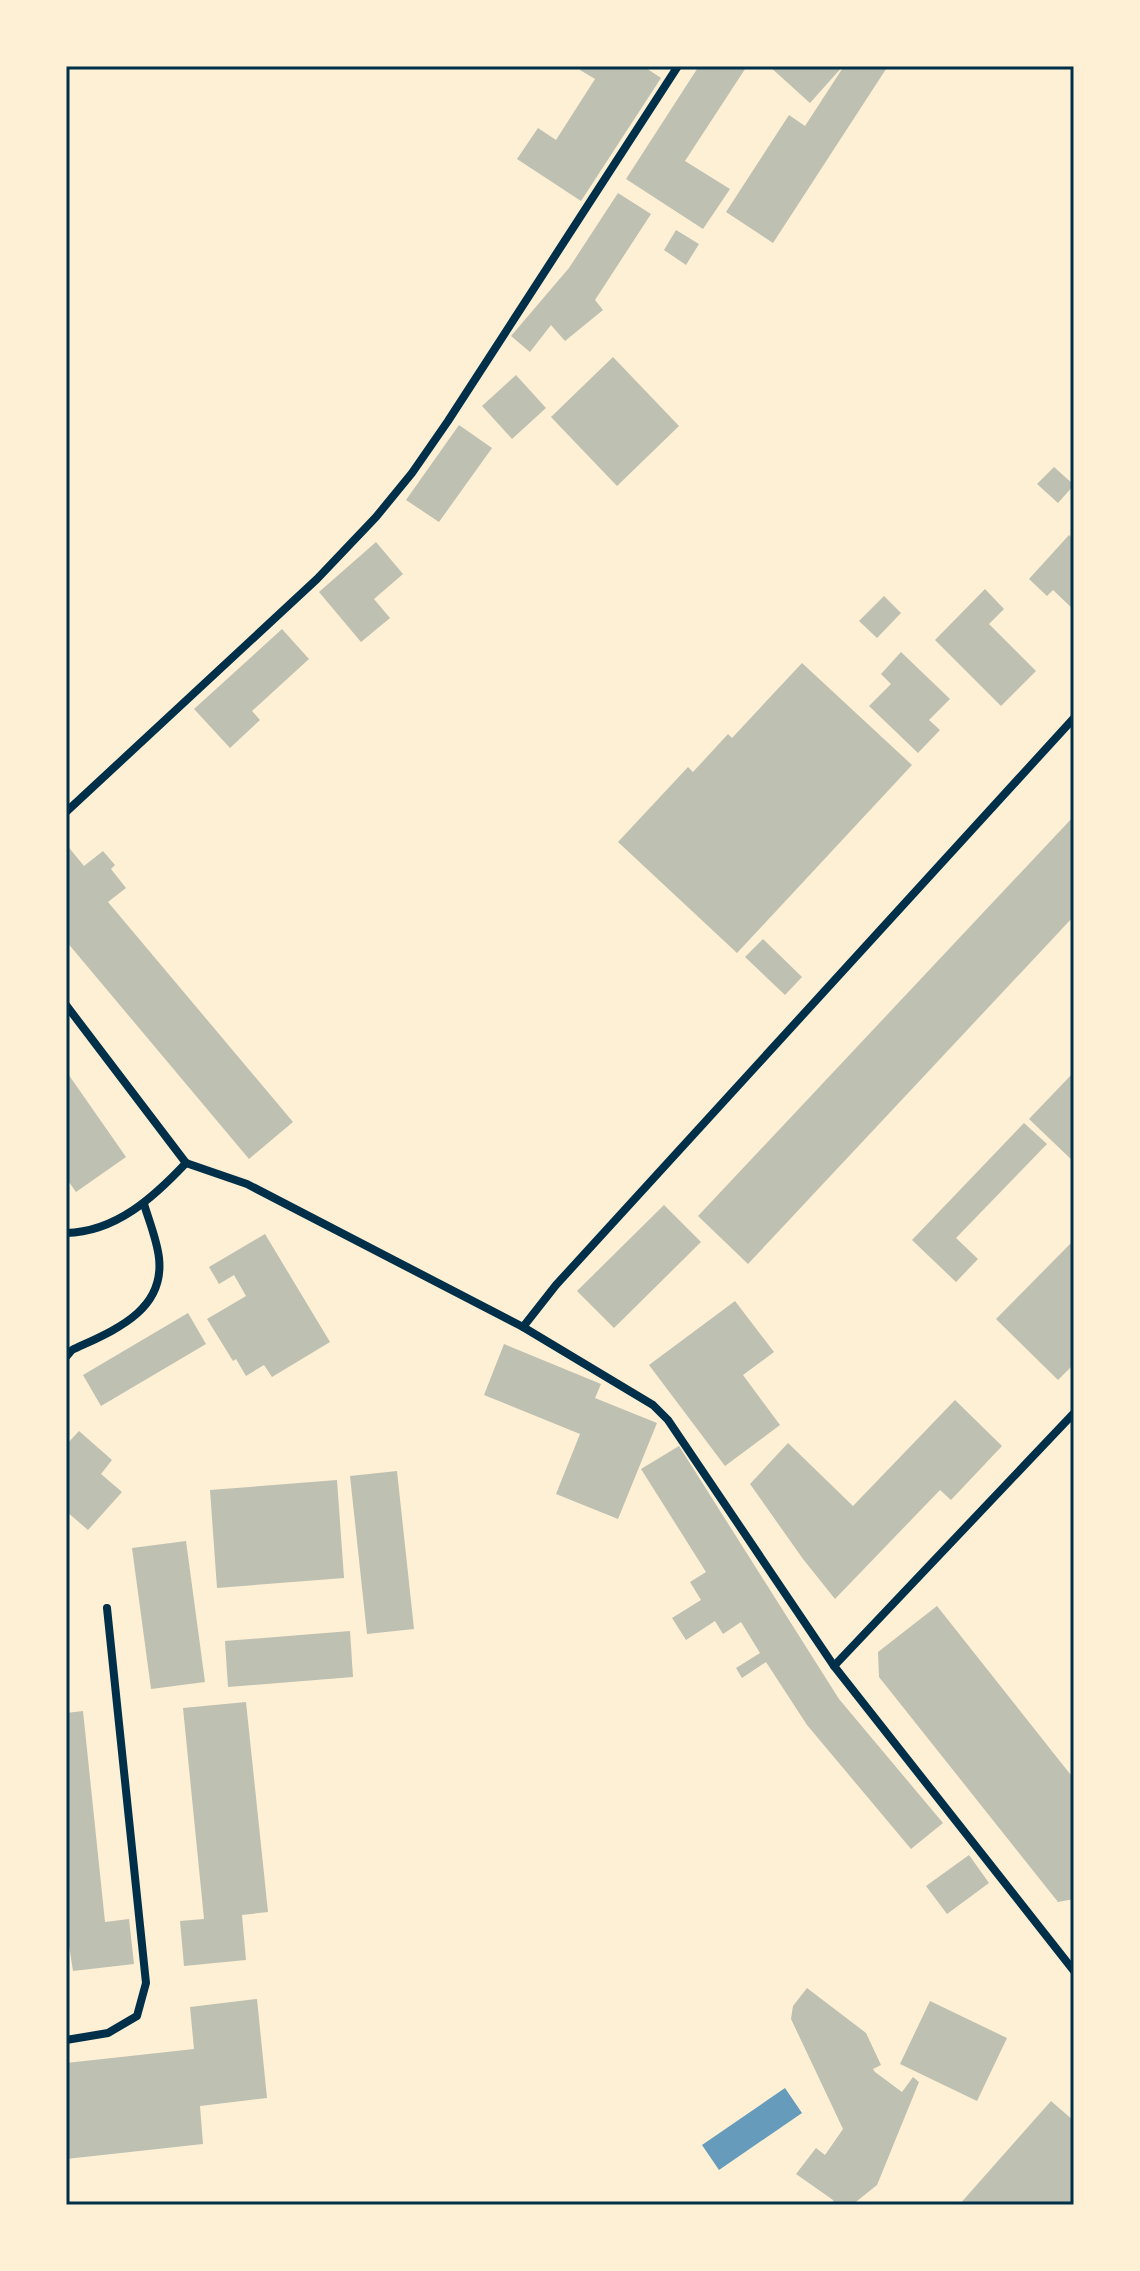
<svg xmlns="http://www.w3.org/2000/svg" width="1140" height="2271" viewBox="0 0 1140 2271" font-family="Karla,sans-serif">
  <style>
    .water { fill: #669bbc }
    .building { fill: #bec0b2 }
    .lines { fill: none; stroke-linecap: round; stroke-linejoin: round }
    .minor { stroke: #003049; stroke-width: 8 }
    .neatline { fill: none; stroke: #003049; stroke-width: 3 }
  </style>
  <rect width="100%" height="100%" fill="#fdf0d5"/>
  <polygon class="water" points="785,2088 802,2113 719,2170 702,2145"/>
  <g class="building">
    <polygon points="583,66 643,66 661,78 581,201 517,159 538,128 556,140 595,79 580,70"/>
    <polygon points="699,66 747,66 685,161 730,189 703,229 626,179"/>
    <polygon points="769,66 843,66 810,103"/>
    <polygon points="844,66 888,66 773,243 726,212 789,115 805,126"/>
    <polygon points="618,193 651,214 595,300 603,310 565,341 551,325 530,352 511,336 569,268"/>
    <polygon points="676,230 699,244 686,265 664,250"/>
    <polygon points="613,357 679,426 617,486 551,417"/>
    <polygon points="516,375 546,408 512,439 482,406"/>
    <polygon points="459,425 492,448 439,522 406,500"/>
    <polygon points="1054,467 1074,485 1058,503 1037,484"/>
    <polygon points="1069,535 1074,540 1074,610 1053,590 1047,596 1029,579"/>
    <polygon points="376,542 403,574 374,599 390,618 361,642 319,592"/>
    <polygon points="985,589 1004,609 989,624 1036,671 1001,706 935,640"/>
    <polygon points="884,596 901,613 877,638 859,621"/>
    <polygon points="282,629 309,659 252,711 260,720 230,748 194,709"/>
    <polygon points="901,652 950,699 929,720 940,730 918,753 869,706 891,684 881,674"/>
    <polygon points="802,663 912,765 737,953 618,842 688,767 693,772 728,734 732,738"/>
    <polygon points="1074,816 1074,916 748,1264 698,1216"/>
    <polygon points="66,844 84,866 103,851 115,865 111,869 126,888 108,902 293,1122 249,1159 66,941"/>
    <polygon points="763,939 802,977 785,995 745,957"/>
    <polygon points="66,1071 126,1157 76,1192 66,1178"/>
    <polygon points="1074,1072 1074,1162 1029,1119"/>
    <polygon points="1024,1123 1047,1144 956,1238 978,1259 956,1282 912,1240"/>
    <polygon points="664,1205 701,1242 614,1328 577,1291"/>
    <polygon points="265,1234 330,1342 272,1377 264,1365 246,1376 236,1359 233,1361 207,1319 246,1296 234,1275 219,1284 209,1267"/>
    <polygon points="1074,1240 1074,1364 1058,1380 996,1319"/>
    <polygon points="735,1301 774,1352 743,1375 780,1425 725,1466 649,1365"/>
    <polygon points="188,1313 206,1344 101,1406 83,1375"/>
    <polygon points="504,1344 601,1384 595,1398 657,1423 618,1519 556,1494 580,1434 484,1395"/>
    <polygon points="955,1400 1002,1446 951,1500 940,1490 835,1599 803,1559 750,1484 788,1443 853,1506"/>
    <polygon points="79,1431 112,1460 101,1474 122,1492 88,1530 66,1511 66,1445"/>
    <polygon points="679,1446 839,1699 943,1823 911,1849 807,1725 766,1662 742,1678 736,1668 760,1653 741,1622 723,1634 715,1621 686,1640 672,1618 701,1600 690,1582 706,1572 641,1469"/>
    <polygon points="397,1471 414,1629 367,1634 350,1476"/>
    <polygon points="337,1480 344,1578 217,1588 210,1490"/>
    <polygon points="186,1541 205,1682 151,1689 132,1548"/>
    <polygon points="937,1606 1074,1779 1074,1899 1058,1902 879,1677 878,1652"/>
    <polygon points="350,1631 353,1677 228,1687 225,1641"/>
    <polygon points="246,1702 268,1912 242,1915 246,1960 184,1966 180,1921 204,1919 183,1708"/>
    <polygon points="83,1711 105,1922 129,1919 134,1964 73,1971 66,1926 66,1713"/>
    <polygon points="969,1855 989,1883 947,1914 926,1886"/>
    <polygon points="807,1988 866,2033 881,2065 873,2069 875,2072 902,2092 913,2077 919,2082 877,2185 852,2205 834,2205 833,2200 796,2174 816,2148 825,2155 843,2129 791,2019 793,2006"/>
    <polygon points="257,1999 267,2098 200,2106 203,2144 66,2159 66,2063 194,2049 190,2007"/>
    <polygon points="930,2001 1007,2038 977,2101 900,2064"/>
    <polygon points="1051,2101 1074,2121 1074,2205 959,2205"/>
  </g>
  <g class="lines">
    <g class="minor">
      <polyline points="66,812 317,579 376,517 412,473 448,421 678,66"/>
      <polyline points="66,1005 186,1163"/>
      <polyline points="186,1163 247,1184 523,1327 653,1405 668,1420 834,1666 1074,1971"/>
      <path d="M66,1233C116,1232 154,1197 186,1163"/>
      <polyline points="523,1327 556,1285 1074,718"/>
      <path d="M66,1357L72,1350C112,1331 165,1312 159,1258C157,1240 149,1221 144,1204"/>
      <polyline points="834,1666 1074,1413"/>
      <polyline points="66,2040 108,2033 137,2016 146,1983 107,1608"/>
    </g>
  </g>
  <rect width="1140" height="2271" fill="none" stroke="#fdf0d5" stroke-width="136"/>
  <rect x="68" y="68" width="1004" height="2135" class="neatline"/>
</svg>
